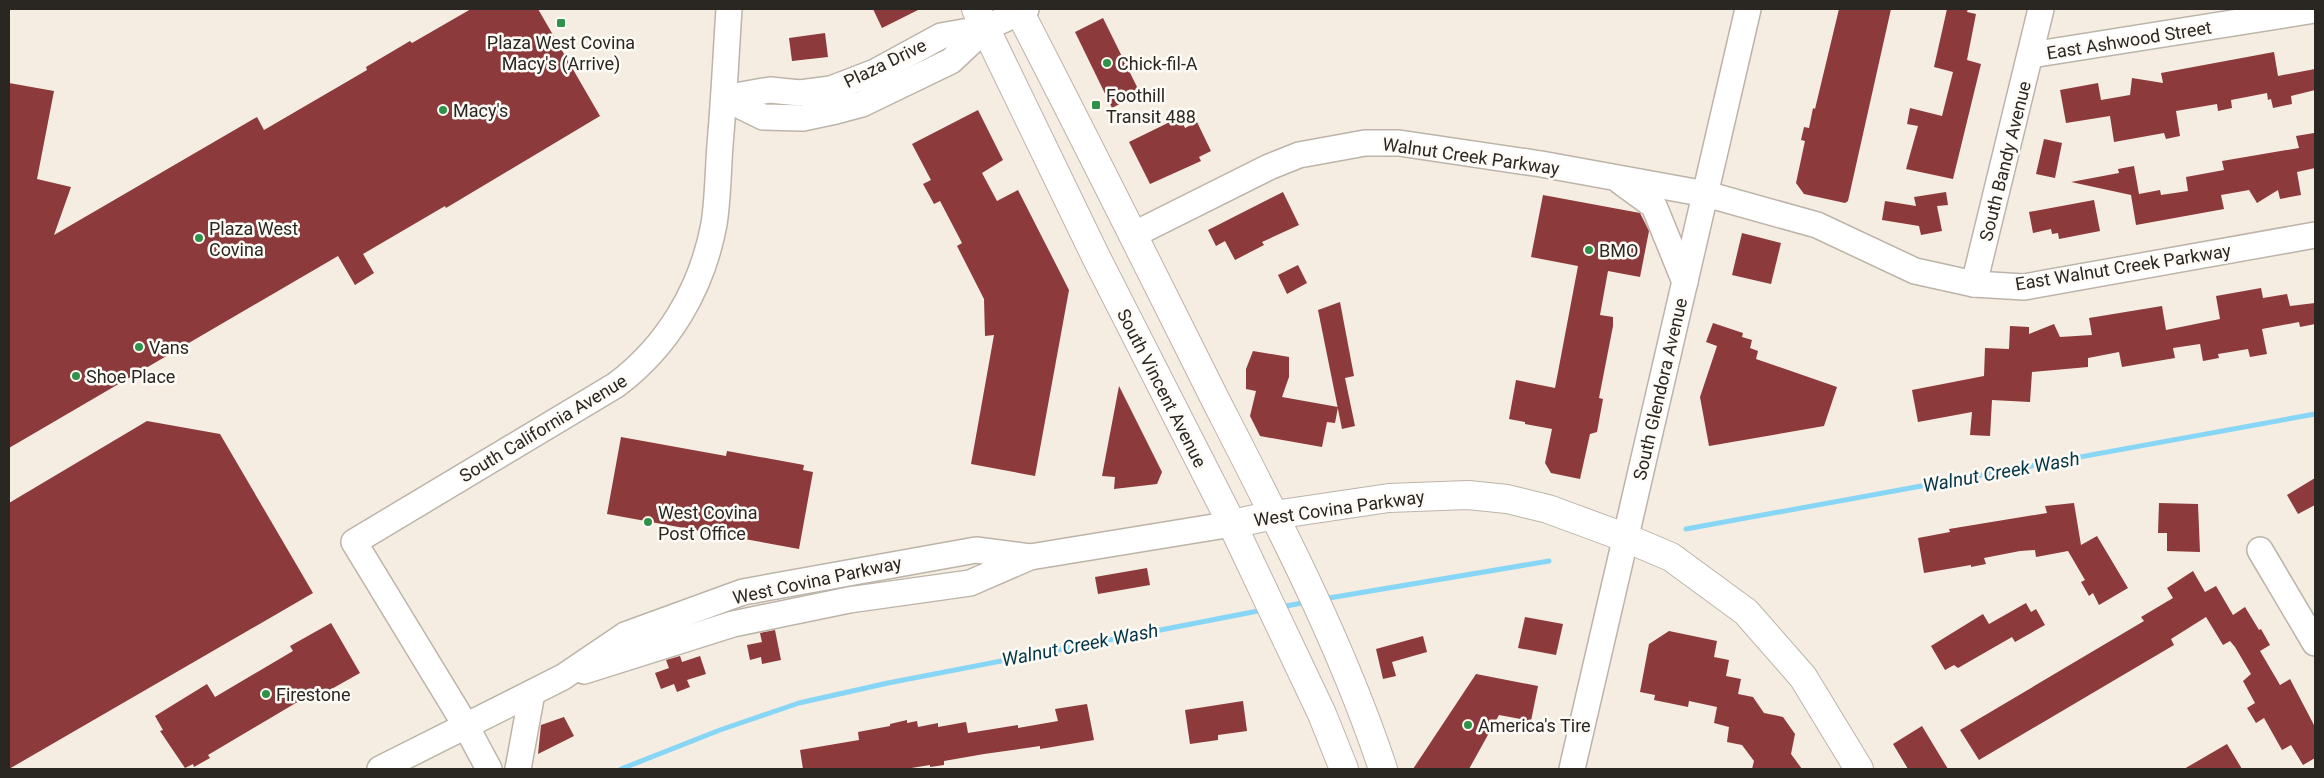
<svg xmlns="http://www.w3.org/2000/svg" width="2324" height="778" viewBox="0 0 2324 778" font-family="Roboto,sans-serif">
  <style>
    .lines { fill: none; stroke-linecap: round; stroke-linejoin: round }
    .stream { stroke: #87d6f6; stroke-width: 5 }
    .building { fill: #8c3a3b }
    .minor-casing { stroke: #bcb4a9; stroke-width: 28 }
    .major-casing { stroke: #bcb4a9; stroke-width: 30 }
    .minor { stroke: #fff; stroke-width: 25 }
    .major { stroke: #fff; stroke-width: 28 }
    .poi-dot { fill: #2e9349; stroke: #fefbf6; stroke-width: 2 }
    .labels { text-anchor: middle; dominant-baseline: central; stroke-width: 5; stroke-linejoin: round; paint-order: stroke }
    .street-label { font-size: 18px; fill: #2a2723; stroke: #fefbf6 }
    .poi-label { font-size: 18px; fill: #2a2723; stroke: #fefbf6; text-anchor: start }
    .water-label { font-size: 19px; font-style: italic; fill: #033646; stroke: #fefbf6 }
  </style>
  <rect width="100%" height="100%" fill="#f5ede1"/>
  <g class="lines">
    <g class="stream">
      <polyline points="1686,529 2315,414"/>
      <polyline points="1323,599 1549,561"/>
      <polyline points="1281,607 1307,602"/>
      <polyline points="621,769 720,730 799,703 888,683 1263,610"/>
    </g>
  </g>
  <g class="building">
    <polygon points="471,9 538,9 600,116 446,208 445,206 363,254 374,273 355,285 338,256 9,448 9,83 54,91 37,179 71,187 54,235 257,117 264,130 367,70 366,67 410,41 412,43"/>
    <polygon points="873,9 920,9 882,28"/>
    <polygon points="1839,9 1891,9 1848,201 1845,203 1804,194 1796,183 1805,141 1801,140 1804,127 1809,128 1813,108 1815,109"/>
    <polygon points="1947,9 1968,9 1967,12 1976,14 1967,60 1981,64 1953,179 1906,169 1918,126 1907,124 1910,108 1942,116 1953,72 1934,67"/>
    <polygon points="1103,18 1140,93 1112,108 1075,32"/>
    <polygon points="825,33 828,57 792,61 789,38"/>
    <polygon points="2274,52 2278,76 2315,69 2315,90 2291,96 2292,104 2273,108 2271,99 2268,100 2267,93 2231,100 2232,108 2218,111 2217,104 2176,111 2180,136 2166,139 2164,133 2114,142 2110,116 2066,123 2060,90 2098,83 2101,100 2130,95 2132,78 2163,83 2161,73"/>
    <polygon points="978,110 1003,160 982,173 997,201 1018,190 1069,290 1035,476 971,464 994,335 985,336 984,299 957,246 962,243 940,201 934,204 923,184 931,180 912,144"/>
    <polygon points="1180,117 1185,128 1197,122 1211,151 1199,157 1201,161 1150,184 1129,142"/>
    <polygon points="2314,133 2315,168 2297,172 2301,195 2280,199 2278,190 2257,203 2249,190 2221,195 2224,209 2136,225 2131,195 2071,182 2119,173 2118,169 2134,166 2139,194 2160,190 2161,195 2188,191 2186,177 2224,170 2222,161 2299,148 2296,136"/>
    <polygon points="2044,139 2062,143 2055,178 2036,174"/>
    <polygon points="1283,192 1299,225 1262,242 1264,245 1235,260 1225,241 1216,246 1208,230"/>
    <polygon points="1946,192 1948,205 1937,206 1942,231 1921,235 1919,226 1882,220 1885,201 1916,206 1914,197"/>
    <polygon points="1543,195 1640,213 1649,231 1640,277 1608,271 1600,315 1613,317 1613,326 1599,398 1603,399 1597,432 1590,434 1580,479 1551,473 1545,463 1552,429 1525,424 1525,422 1509,419 1516,380 1555,388 1578,266 1531,257"/>
    <polygon points="2094,200 2100,231 2059,239 2058,233 2052,234 2051,229 2033,233 2029,212"/>
    <polygon points="1742,233 1781,243 1771,284 1732,275"/>
    <polygon points="1298,265 1307,283 1287,294 1278,275"/>
    <polygon points="2261,288 2263,298 2287,294 2290,306 2315,303 2315,324 2300,327 2299,322 2262,329 2267,354 2250,357 2248,349 2218,354 2219,358 2203,361 2200,344 2173,348 2175,358 2122,367 2119,352 2088,358 2088,367 2032,372 2030,402 1992,400 1990,436 1970,435 1972,412 1918,422 1912,390 1984,376 1985,348 2009,349 2010,326 2029,327 2029,334 2054,324 2060,337 2092,335 2089,318 2162,306 2166,330 2220,319 2216,296"/>
    <polygon points="1340,302 1354,376 1345,378 1355,426 1342,429 1318,310"/>
    <polygon points="1713,323 1743,333 1742,337 1752,340 1750,348 1758,351 1756,359 1837,387 1824,426 1709,446 1700,397 1717,346 1706,342"/>
    <polygon points="1253,351 1289,357 1289,377 1282,397 1338,407 1335,423 1327,422 1322,447 1260,436 1250,416 1256,391 1246,389 1246,369"/>
    <polygon points="1119,386 1162,472 1157,484 1114,489 1115,477 1102,476"/>
    <polygon points="147,421 220,434 313,593 9,769 9,503"/>
    <polygon points="621,437 726,456 727,451 804,465 803,470 813,472 799,549 607,514"/>
    <polygon points="2315,478 2315,505 2298,514 2287,495"/>
    <polygon points="2074,503 2081,545 2097,536 2128,588 2099,605 2093,593 2089,596 2081,582 2085,580 2068,551 2036,557 2035,550 2020,551 1984,558 1986,564 1971,567 1971,565 1924,573 1918,538 1950,532 1949,529 2047,513 2045,506"/>
    <polygon points="2159,503 2198,504 2200,552 2167,551 2167,533 2158,533"/>
    <polygon points="1147,568 1150,585 1098,594 1095,577"/>
    <polygon points="2193,571 2205,592 2216,586 2233,615 2245,607 2259,630 2261,629 2270,645 2260,651 2280,685 2290,679 2315,727 2315,758 2303,765 2291,745 2282,750 2264,718 2256,723 2247,708 2255,703 2243,681 2251,674 2235,647 2230,641 2223,645 2206,617 2171,639 2174,645 1979,760 1960,730 2144,621 2141,617 2173,598 2167,588"/>
    <polygon points="2026,603 2031,612 2036,609 2045,625 2015,642 2012,637 1958,668 1954,665 1945,670 1931,646 1983,614 1989,624"/>
    <polygon points="1525,617 1563,624 1556,655 1518,648"/>
    <polygon points="331,623 360,673 319,696 316,691 208,755 210,758 194,767 193,764 185,768 160,731 163,730 155,716 207,684 215,697 293,651 290,646"/>
    <polygon points="775,630 781,660 762,664 761,657 750,660 747,645 762,642 760,633"/>
    <polygon points="1669,631 1717,641 1714,657 1729,660 1726,676 1741,679 1738,694 1753,697 1764,713 1783,717 1795,734 1791,754 1802,769 1752,769 1754,761 1742,745 1727,742 1729,727 1714,723 1717,707 1689,701 1688,707 1654,700 1655,695 1640,692 1649,644"/>
    <polygon points="1423,636 1427,652 1392,662 1396,676 1383,679 1376,649"/>
    <polygon points="680,656 682,662 700,656 706,674 687,680 690,687 677,692 674,684 661,689 655,673 669,668 666,660"/>
    <polygon points="1476,674 1538,686 1531,721 1499,715 1469,769 1413,769"/>
    <polygon points="1243,701 1247,731 1218,735 1218,740 1190,744 1185,710"/>
    <polygon points="1087,704 1094,740 1040,749 1040,746 984,754 944,761 944,765 930,767 930,765 905,769 803,769 800,750 859,740 858,732 890,726 890,724 907,720 907,723 917,721 918,727 938,723 938,727 966,722 968,733 1018,725 1018,728 1058,721 1055,709"/>
    <polygon points="564,717 574,736 538,754 541,725"/>
    <polygon points="1922,726 1948,769 1908,769 1893,744"/>
    <polygon points="2227,744 2242,769 2184,769"/>
  </g>
  <g class="lines">
    <g class="minor-casing">
      <g id="minor">
        <polyline points="2031,55 2315,10"/>
        <polyline points="724,98 770,90 800,93 831,89 875,72 941,36 986,28 1026,9"/>
        <polyline points="724,98 763,117 803,118 836,111 862,104 951,61 986,28"/>
        <polyline points="1621,182 1654,206 1685,282"/>
        <polyline points="1133,235 1269,167 1299,155 1365,143 1399,143 1541,164 1706,194 1817,225 1915,271 1974,284 2024,287 2315,235"/>
        <polyline points="1974,284 2041,9"/>
        <polyline points="2260,550 2315,643"/>
        <polyline points="584,671 733,624 849,600 970,583 1030,557 1232,524"/>
        <polyline points="380,769 563,677 625,635 743,592 976,550 1030,557"/>
        <path d="M489,769L466,726L354,542L616,385C668,346 702,289 714,224C718,199 718,171 720,145C724,100 726,54 729,9"/>
        <polyline points="518,769 532,693"/>
        <polyline points="1572,769 1748,9"/>
      </g>
    </g>
    <g class="major-casing">
      <g id="major">
        <polyline points="976,9 1097,259 1232,524 1322,714 1344,769"/>
        <path d="M1018,9C1085,138 1150,269 1215,399C1277,520 1340,640 1383,769"/>
        <polyline points="1232,524 1274,515 1389,498 1468,495 1507,499 1548,509 1624,537 1671,557 1746,612 1803,677 1859,769"/>
      </g>
    </g>
    <use href="#minor" class="minor"/>
    <use href="#major" class="major"/>
  </g>
  <g class="poi-dot">
    <rect x="556" y="18" width="10" height="10" rx="2.5"/>
    <circle cx="1107" cy="63" r="5"/>
    <rect x="1091" y="100" width="10" height="10" rx="2.5"/>
    <circle cx="443" cy="110" r="5"/>
    <circle cx="199" cy="238" r="5"/>
    <circle cx="1589" cy="250" r="5"/>
    <circle cx="139" cy="347" r="5"/>
    <circle cx="76" cy="376" r="5"/>
    <circle cx="648" cy="522" r="5"/>
    <circle cx="266" cy="694" r="5"/>
    <circle cx="1468" cy="725" r="5"/>
  </g>
  <g class="labels">
    <g class="street-label">
      <text transform="translate(2129 40) rotate(-9)">East Ashwood Street</text>
      <text transform="translate(885 63) rotate(-26)">Plaza Drive</text>
      <text transform="translate(1471 156) rotate(8)">Walnut Creek Parkway</text>
      <text transform="translate(2005 161) rotate(-76)">South Bandy Avenue</text>
      <text transform="translate(2123 267) rotate(-9)">East Walnut Creek Parkway</text>
      <text transform="translate(1162 388) rotate(63)">South Vincent Avenue</text>
      <text transform="translate(1660 389) rotate(-77)">South Glendora Avenue</text>
      <text transform="translate(543 428) rotate(-31)">South California Avenue</text>
      <text transform="translate(1339 508) rotate(-8)">West Covina Parkway</text>
      <text transform="translate(817 580) rotate(-12)">West Covina Parkway</text>
    </g>
    <g class="poi-label">
      <text x="561" y="42" text-anchor="middle">Plaza West Covina<tspan x="561" dy="21">Macy's (Arrive)</tspan></text>
      <text x="1117" y="63">Chick-fil-A</text>
      <text x="1106" y="95">Foothill<tspan x="1106" dy="21">Transit 488</tspan></text>
      <text x="453" y="110">Macy's</text>
      <text x="209" y="228">Plaza West<tspan x="209" dy="21">Covina</tspan></text>
      <text x="1599" y="250">BMO</text>
      <text x="149" y="347">Vans</text>
      <text x="86" y="376">Shoe Place</text>
      <text x="658" y="512">West Covina<tspan x="658" dy="21">Post Office</tspan></text>
      <text x="276" y="694">Firestone</text>
      <text x="1478" y="725">America's Tire</text>
    </g>
    <g class="water-label">
      <text transform="translate(2001 472) rotate(-10)">Walnut Creek Wash</text>
      <text transform="translate(1080 645) rotate(-11)">Walnut Creek Wash</text>
    </g>
  </g>
  <rect width="2324" height="778" fill="none" stroke="#2a2723" stroke-width="20"/>
</svg>
